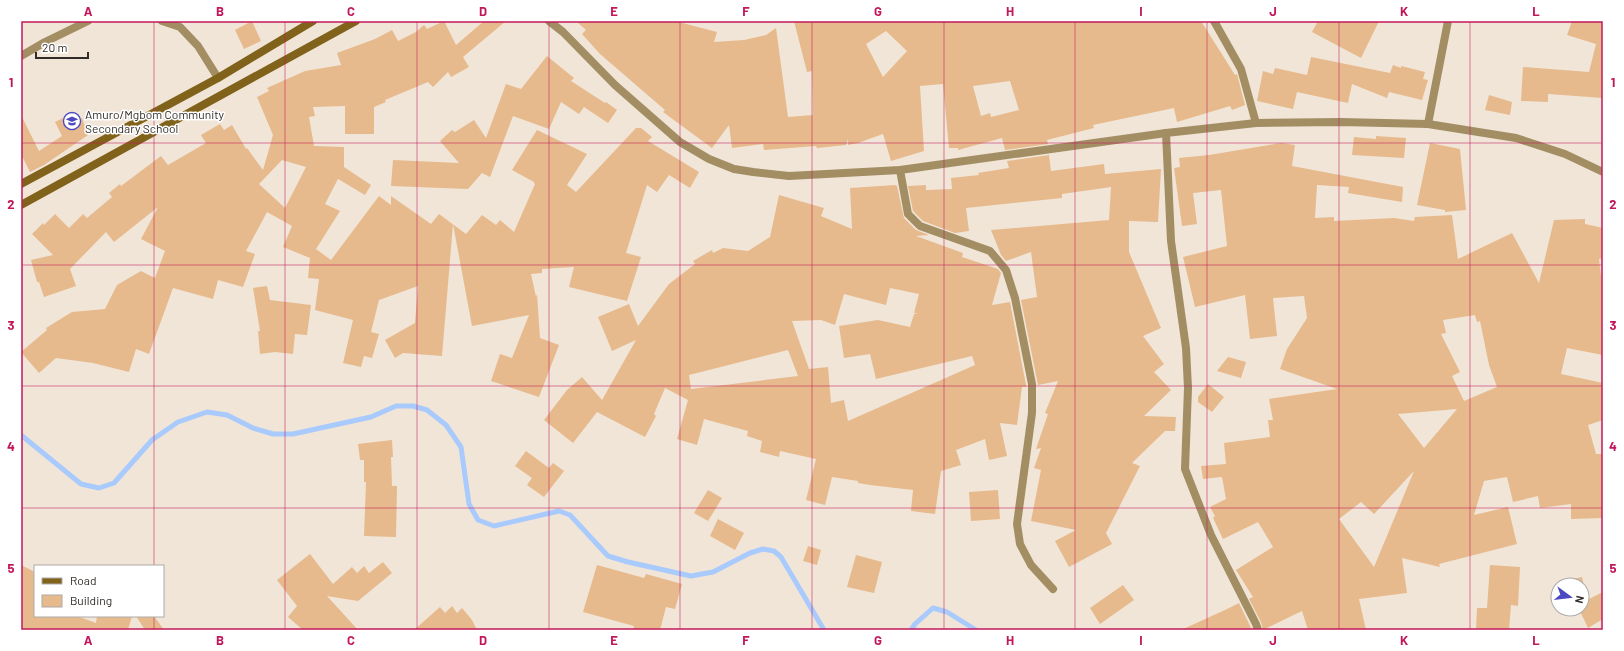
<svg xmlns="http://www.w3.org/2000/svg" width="1624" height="651" viewBox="0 0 1624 651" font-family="Barlow,sans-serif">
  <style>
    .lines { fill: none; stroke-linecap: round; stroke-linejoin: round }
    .stream { stroke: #a9cafc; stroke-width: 5 }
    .building { fill: #e6ba8c; fill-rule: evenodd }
    .minor { stroke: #a38e64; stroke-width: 8 }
    .tertiary { stroke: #a38e64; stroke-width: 8 }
    .secondary { stroke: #81621a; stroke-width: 8 }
    .grid { fill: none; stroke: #c2185b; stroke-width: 1; stroke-opacity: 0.55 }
    .labels { text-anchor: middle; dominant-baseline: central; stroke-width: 3; stroke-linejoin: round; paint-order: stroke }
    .poi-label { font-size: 12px; fill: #312c27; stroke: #fff; text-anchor: start }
    .neatline { fill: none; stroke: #c2185b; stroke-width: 1.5 }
    .grid-label { font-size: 13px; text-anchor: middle; font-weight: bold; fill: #c2185b }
  </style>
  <rect width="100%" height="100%" fill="#f1e5d8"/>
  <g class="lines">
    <g class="stream">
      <polyline points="21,435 81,484 99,488 114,483 152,440 178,422 207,412 227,415 253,428 273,434 293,434 371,417 396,406 413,406 427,410 446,425 461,447 469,504 478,520 494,526 559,511 570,515 608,556 628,562 691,576 713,572 750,553 763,549 774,551 781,557 824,630"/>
      <polyline points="911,630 915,624 933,608 947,612 976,630"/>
    </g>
  </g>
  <g class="building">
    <polygon points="252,21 261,41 244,49 235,30"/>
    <path d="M444,21L456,45L484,21H506L463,57L469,67L451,77L448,72L433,87L428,82L385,100L386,102L374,107V134H345V106L313,107L315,116L309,117L314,146L344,147V167L371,185L365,195L338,179L325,204L340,211L316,249L331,260L379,196L391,205V196L431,224L439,214L466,234L482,215L496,225L500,220L514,232L535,184L534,183V182L512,170L537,130L587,154L567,185L576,192L636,128H641L652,137L648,141L699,172L690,188L669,175L657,192L647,185L626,253L641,257L627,301L569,287L574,267L542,269V273L531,274L536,297L537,294L540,338L559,345L539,397L491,381L500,354L512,358L529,315L472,326L453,224L442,356L403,353L395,358L385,340L415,323L418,286L379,300L371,332L379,334L372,358L364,356L361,367L343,363L353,320L315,310L319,279L308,278L310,258L283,247L292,226L267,212L246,251L255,254L243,287L218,280L213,299L173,288L149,354L136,349L129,372L93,363L56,358L39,373L21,352L47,330L46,328L72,312L105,309L117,285L141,271L155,278L165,251L141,239L158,207L114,242L106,232L70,269L76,286L44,297L39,282H37L31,260L53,255L32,234L43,223L44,225L55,214L69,228L83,214L87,218L112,197L109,193L120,184L121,186L161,156L168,165L206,143L201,135L220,124L224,130L232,125L246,149L247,148L263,170L273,135L257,97L269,91L267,88L305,71L341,65L337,53L375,39L392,30L398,41L416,32L424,25L427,29ZM282,160L306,167L285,208L259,184Z"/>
    <path d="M576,21H675L717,32L714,42L744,40L766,35L776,28L788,117L813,115L812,71L807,72L794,21H1201L1235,75L1237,74L1245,105L1232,110L1230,106L1177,122L1174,108L1093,125L1094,128L1047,140L1048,144L1005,150L1002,138L958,150V148H949L943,84L920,86L924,151L891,161L883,134L858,143L848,145V139L846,145L817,148L816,146L764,150L763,144L732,148L729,125L712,148L663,112L665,110L600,54L582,34L586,30ZM886,31L907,51L883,77L866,44ZM1010,81L1019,110L991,117L990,113L981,116L973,86Z"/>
    <polygon points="1318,21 1379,21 1361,58 1312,32"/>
    <polygon points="1572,21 1603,21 1603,98 1548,94 1548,102 1521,101 1523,67 1589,72 1596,44 1567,35"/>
    <polygon points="547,56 574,78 571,81 605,103 606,102 617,110 608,123 584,107 579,114 561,102 549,129 513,116 490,177 482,173 468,189 391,186 393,160 459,163 440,141 452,130 455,132 474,120 486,138 506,84 521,89"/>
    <polygon points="1311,57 1390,73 1393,65 1401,68 1401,66 1425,72 1423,79 1428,80 1422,100 1389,92 1387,98 1352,84 1348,103 1297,92 1293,109 1257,101 1263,71 1273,74 1275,68 1307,75"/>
    <polygon points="1489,95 1512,102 1510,115 1485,110"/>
    <polygon points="71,114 72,122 82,118 88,135 44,165 30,172 21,154 21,115 39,151 62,136 55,122"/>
    <polygon points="1376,136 1406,138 1404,158 1352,155 1354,137 1376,139"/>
    <path d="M1281,143L1295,145L1292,166L1403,187L1402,202L1348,193L1349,187L1317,185L1315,218L1334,217V221L1394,218L1414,221L1415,217L1452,215L1458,259L1512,233L1539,283L1554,220L1585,219V224L1603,228V258L1599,259L1603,292V355L1567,348L1561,374L1603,383V420L1588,425L1596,454H1603V518L1571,519V504L1540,508L1538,496L1513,502L1507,477L1484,481L1474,515L1508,507L1517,544L1439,564L1440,567L1402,558L1407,593L1359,599L1366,630H1308L1302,611L1263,630L1261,622L1249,599L1253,597L1236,570L1273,547L1258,522L1223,539L1213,518L1215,516L1210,507L1226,499L1222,477L1203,479L1201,466L1226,464L1224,443L1270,437L1268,420H1273L1269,399L1337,389L1280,369L1287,349L1307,318L1304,296L1273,298L1277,336L1250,339L1245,295L1195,307L1183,257L1227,246L1221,190L1193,193L1197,224L1182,226L1174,168L1180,167L1179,158L1209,155ZM1475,315L1477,322L1480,321L1489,365L1497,387L1464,401L1452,376L1460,372L1441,334L1446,333L1443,320ZM1457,409L1424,448L1398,414ZM1414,471L1374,567L1339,519L1361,502L1374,514Z"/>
    <polygon points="1430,143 1460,149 1466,210 1445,212 1445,210 1417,205"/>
    <polygon points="1049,155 1051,171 1104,164 1105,174 1161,169 1158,222 1129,221 1129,252 1161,328 1143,336 1164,364 1154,372 1171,390 1144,416 1176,417 1175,431 1165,431 1132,463 1140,466 1106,533 1112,544 1069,567 1055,541 1076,530 1031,521 1041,470 1034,468 1041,448 1036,449 1048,414 1045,413 1058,381 1038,385 1021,300 1037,297 1031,252 1006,261 1001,255 991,230 1109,220 1111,187 1062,194 1062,198 966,208 969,231 955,233 923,221 913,211 908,186 926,185 926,190 952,189 951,178 979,175 978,173 1009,168 1007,161"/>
    <path d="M895,185L897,186L904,218L916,230L929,235L916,236L963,253L962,257L998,269L1001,273L992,305L1010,302L1026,385V387H1022L1017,425L1000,423L1007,456L989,460L985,439L956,450L961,465L941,471L935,514L911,511L913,490L870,485L858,483V481L832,477L825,505L806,500L816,459L780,451L779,457L760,452L762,441L747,436L748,431L704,419L697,445L677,439L688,400L665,388L654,414L656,416L645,437L597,412L573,443L544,420L567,390L582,377L602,400L636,340L612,351L598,317L629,304L638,326L669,284L695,264L693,261L712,250L713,253L723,248L748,251L770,237L779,195L824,208L821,216L852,229L850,188ZM890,288L919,294L914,313L918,314H914L910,327L878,320L839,326L844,358L870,354L876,379L972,356L975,365L848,421L844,400L831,403L828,367L809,369L792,321L821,320L835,325L844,294L886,305ZM788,350L798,376L691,389L689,375Z"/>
    <polygon points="267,286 270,300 311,305 307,335 295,334 293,354 275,352 260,354 258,331 260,331 253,288"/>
    <polygon points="1228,357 1246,362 1241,378 1217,371"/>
    <polygon points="1208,384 1224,397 1212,412 1198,402 1198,397"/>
    <polygon points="392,440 393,457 391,457 392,486 397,486 396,537 364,536 366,482 364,482 364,460 360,460 358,444"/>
    <polygon points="526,451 549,468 553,463 564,471 544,497 527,485 532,478 515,466"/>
    <polygon points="708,490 722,498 708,521 694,513"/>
    <polygon points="998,490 1000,519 971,521 969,492"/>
    <polygon points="718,519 744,533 735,550 710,536"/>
    <polygon points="808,546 821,550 817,565 803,561"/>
    <polygon points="310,554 333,584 352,567 357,573 364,566 369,573 383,562 392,573 358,601 327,596 358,630 303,630 288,617 297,606 277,580"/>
    <polygon points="856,555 882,562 874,593 847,587"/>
    <polygon points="21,565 35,572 35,616 77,616 96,623 97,616 132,616 128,630 21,630"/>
    <polygon points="597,565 644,578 646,574 682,584 675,609 666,607 660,630 633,630 634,626 583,612"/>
    <polygon points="1490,565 1520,567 1518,606 1511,605 1509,630 1476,630 1477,608 1487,608"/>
    <polygon points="1582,577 1587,600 1603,592 1603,619 1588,628 1579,609 1582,609 1582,585 1569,585 1568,580"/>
    <polygon points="1123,585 1134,600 1100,624 1090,608"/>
    <polygon points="1239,603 1252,630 1181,630 1225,610"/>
    <polygon points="452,606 457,613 462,608 472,620 477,630 414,630 440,607 445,613"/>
    <polygon points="136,616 154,616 164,630 145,630"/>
  </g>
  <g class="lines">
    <g class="minor">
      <polyline points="162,21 180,27 198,46 218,78"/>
      <polyline points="1214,21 1241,69 1256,123"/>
      <polyline points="21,56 45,42 88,21"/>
      <polyline points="1428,124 1448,21"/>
      <polyline points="1166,133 1171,241 1186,348 1188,388 1185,469 1211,535 1256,624 1258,630"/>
      <polyline points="900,170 908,214 920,226 990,251 1006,270 1015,298 1032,384 1032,413 1017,524 1020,544 1031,565 1053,589"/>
    </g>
    <polyline class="tertiary" points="549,21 563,32 615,85 680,142 709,159 734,169 753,172 789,176 900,170 1166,133 1256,123 1341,122 1428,124 1516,138 1565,154 1603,172"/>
    <g class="secondary">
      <polyline points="21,184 218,78 313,21"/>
      <polyline points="21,205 356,21"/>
    </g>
  </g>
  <path class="grid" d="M154,21V566M285,21V630M417,21V630M549,21V630M680,21V630M812,21V630M944,21V630M1075,21V630M1207,21V630M1339,21V630M1470,21V630M21,143H1603M21,265H1603M21,386H1603M21,508H1603M154,616V630"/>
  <defs>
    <g id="school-ring" transform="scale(0.9)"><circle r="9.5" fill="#fff" stroke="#4c49c0" stroke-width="1.5"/><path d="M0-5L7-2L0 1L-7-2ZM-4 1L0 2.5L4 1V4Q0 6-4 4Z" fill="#4c49c0"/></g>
  </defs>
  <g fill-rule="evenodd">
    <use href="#school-ring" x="72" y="121"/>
  </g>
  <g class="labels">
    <g class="poi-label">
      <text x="85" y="114">Amuro/Mgbom Community<tspan x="85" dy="14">Secondary School</tspan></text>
    </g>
  </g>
  <rect width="1624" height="651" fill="none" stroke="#ffffff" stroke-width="44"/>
  <rect x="34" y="565" width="130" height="52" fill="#ffffff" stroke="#adaba9"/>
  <rect x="42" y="578" width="20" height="6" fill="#81621a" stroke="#adaba9"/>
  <text x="70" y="585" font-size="12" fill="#312c27">Road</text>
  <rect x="42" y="595" width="20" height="12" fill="#e6ba8c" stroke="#adaba9"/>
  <text x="70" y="605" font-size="12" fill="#312c27">Building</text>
  <g transform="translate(1570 597) rotate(105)"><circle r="19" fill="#ffffff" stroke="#adaba9"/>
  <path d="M0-3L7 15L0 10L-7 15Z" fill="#4c49c0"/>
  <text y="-6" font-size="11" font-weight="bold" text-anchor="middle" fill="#312c27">N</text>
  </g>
  <path d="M36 52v6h52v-6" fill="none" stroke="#312c27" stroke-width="2"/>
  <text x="42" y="52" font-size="12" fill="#312c27" stroke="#ffffff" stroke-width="3" paint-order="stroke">20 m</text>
  <rect x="22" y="22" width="1580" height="607" class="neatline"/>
  <g class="grid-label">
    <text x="88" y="16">A</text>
    <text x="220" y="16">B</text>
    <text x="351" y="16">C</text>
    <text x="483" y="16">D</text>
    <text x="614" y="16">E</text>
    <text x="746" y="16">F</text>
    <text x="878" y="16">G</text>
    <text x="1010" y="16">H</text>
    <text x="1141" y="16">I</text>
    <text x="1273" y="16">J</text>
    <text x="1404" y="16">K</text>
    <text x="1536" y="16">L</text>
    <text x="11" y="87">1</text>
    <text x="1613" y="87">1</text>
    <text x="11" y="209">2</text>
    <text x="1613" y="209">2</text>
    <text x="11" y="330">3</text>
    <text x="1613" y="330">3</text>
    <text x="11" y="451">4</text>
    <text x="1613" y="451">4</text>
    <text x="11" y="573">5</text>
    <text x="1613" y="573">5</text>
    <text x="88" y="645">A</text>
    <text x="220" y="645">B</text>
    <text x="351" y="645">C</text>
    <text x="483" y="645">D</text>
    <text x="614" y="645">E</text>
    <text x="746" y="645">F</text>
    <text x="878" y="645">G</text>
    <text x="1010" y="645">H</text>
    <text x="1141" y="645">I</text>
    <text x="1273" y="645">J</text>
    <text x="1404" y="645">K</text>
    <text x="1536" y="645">L</text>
  </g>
</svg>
